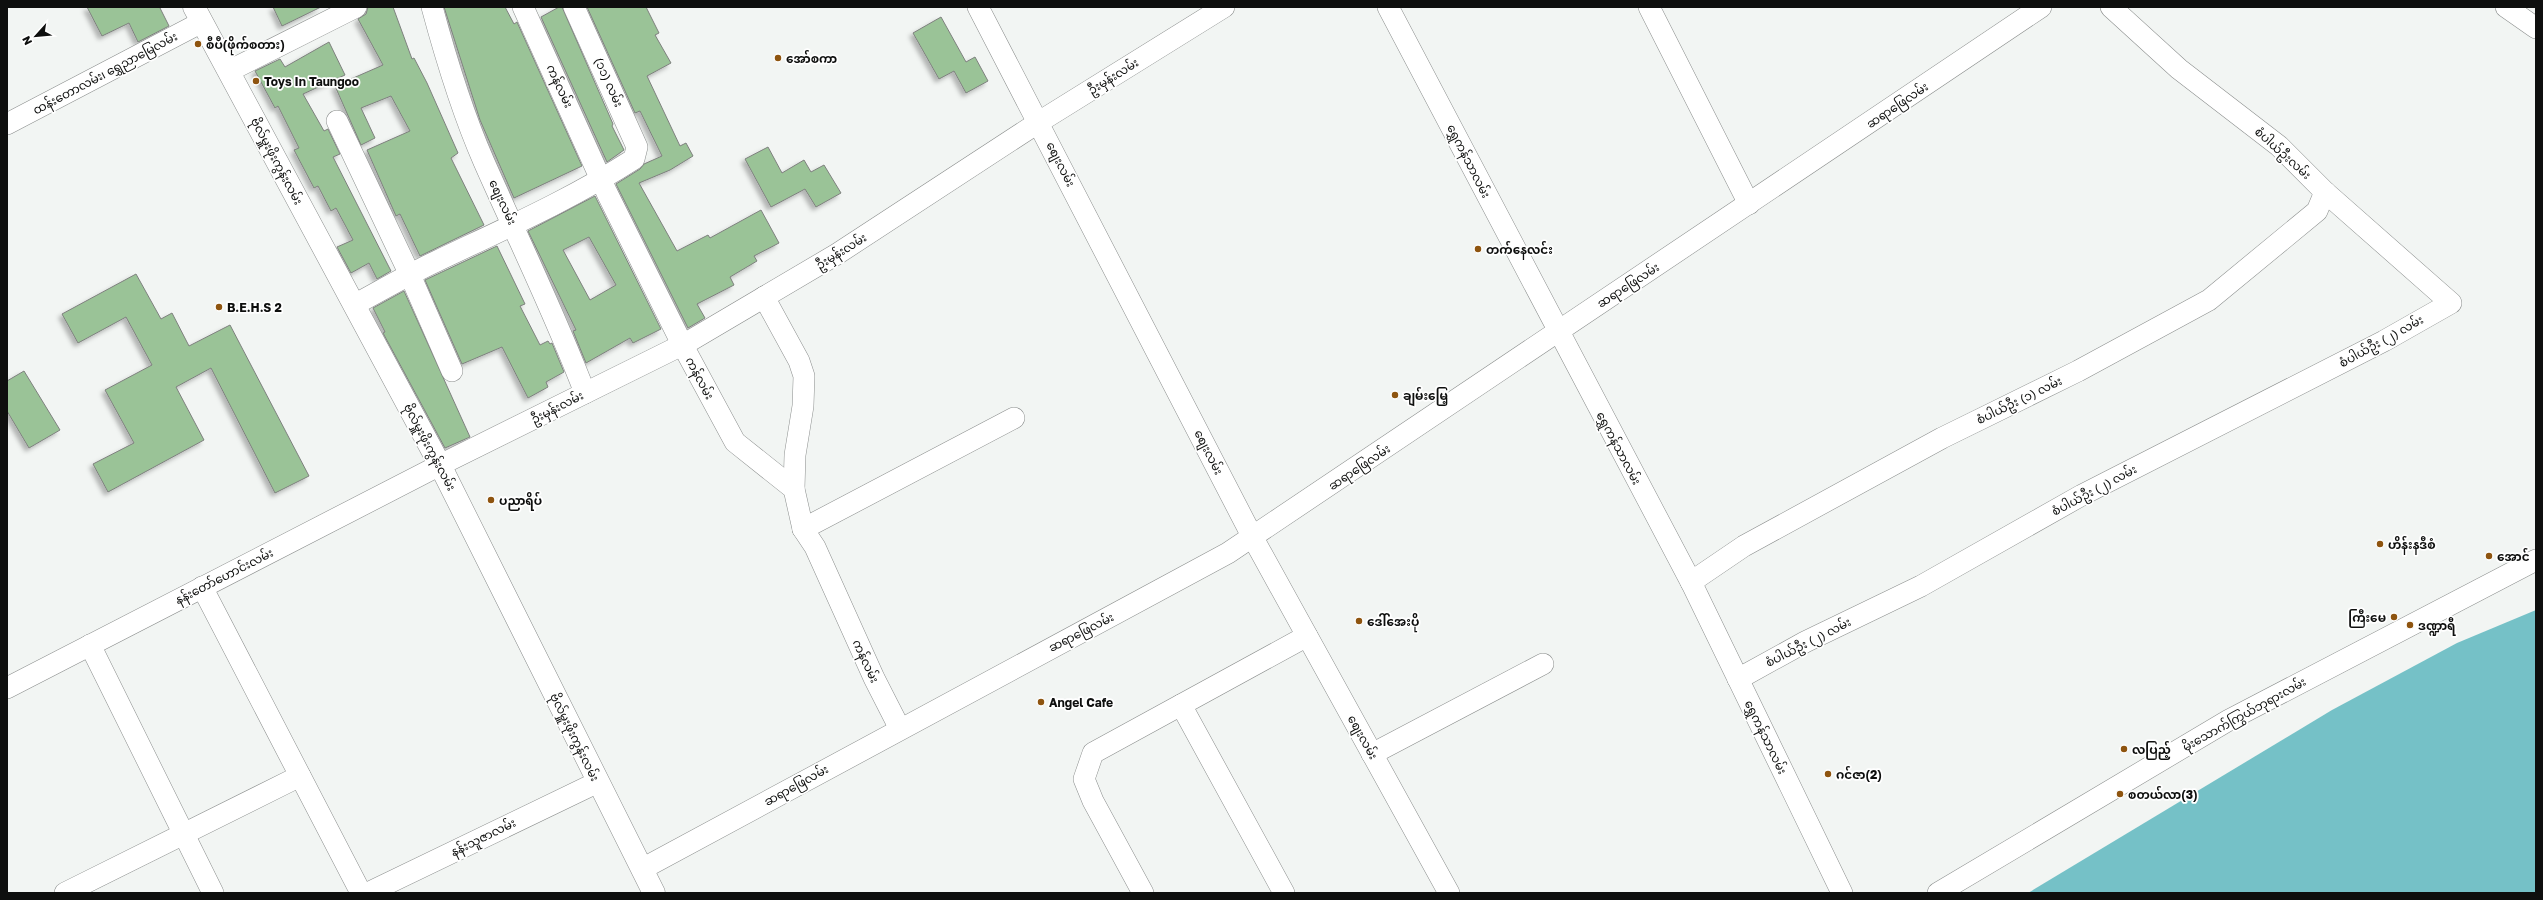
<svg xmlns="http://www.w3.org/2000/svg" width="2543" height="900" viewBox="0 0 2543 900" font-family="'Golos Text','Noto Sans Myanmar',sans-serif">
  <style>
    .water { fill: #75c1c7 }
    .building { fill: #9ac397; stroke: #7e807e; fill-rule: evenodd; filter: url(#shadow) }
    .lines { fill: none; stroke-linecap: round; stroke-linejoin: round }
    .minor-casing { stroke: #8b8e8d; stroke-width: 22 }
    .tertiary-casing { stroke: #8b8e8d; stroke-width: 23 }
    .minor { stroke: #fff; stroke-width: 21 }
    .tertiary { stroke: #fff; stroke-width: 22 }
    .poi-dot { fill: #8e540f; stroke: #fff; stroke-width: 1.5 }
    .labels { text-anchor: middle; dominant-baseline: central; stroke-width: 3.5; stroke-linejoin: round; paint-order: stroke }
    .poi-label { font-size: 12px; font-weight: bold; fill: #0e0f0e; stroke: #fff; text-anchor: start }
    .street-label { font-size: 12px; fill: #0e0f0e; stroke: #fff }
  </style>
  <defs>
    <filter id="shadow"><feDropShadow dx="-3.5" dy="3.5" stdDeviation="2" flood-color="#0004"/></filter>
  </defs>
  <rect width="100%" height="100%" fill="#f2f5f3"/>
  <polygon class="water" points="2536,610 2536,893 2028,893 2332,710 2457,643"/>
  <g class="building">
    <polygon points="87,7 162,7 160,8 169,26 138,42 129,23 102,36"/>
    <polygon points="273,7 321,7 282,26"/>
    <polygon points="368,7 393,7 412,59 414,58 427,83 458,153 451,158 484,225 420,256 400,214 396,216 367,150 410,131 391,96 361,108 375,138 361,145 335,86 383,65 358,19 366,14"/>
    <polygon points="444,7 505,7 514,24 517,22 582,166 514,198 480,120"/>
    <polygon points="559,7 562,7 613,124 612,126 624,150 607,162 541,17"/>
    <polygon points="587,7 646,7 659,33 655,35 671,63 647,76 680,146 686,143 693,156 670,170 639,183 677,251 708,235 710,238 761,210 779,243 754,256 757,261 730,277 734,285 697,304 705,318 688,328 616,184 640,169 644,164 662,156 640,111 635,113"/>
    <polygon points="941,17 966,62 975,57 988,81 966,93 954,71 939,79 913,33"/>
    <polygon points="329,42 345,75 303,94 324,131 328,129 340,154 333,157 391,271 377,279 369,263 351,273 337,247 353,240 336,208 331,211 318,186 314,188 294,150 299,148 278,106 275,108 255,71 280,59 285,67"/>
    <polygon points="768,147 782,173 804,160 811,172 824,165 841,193 816,207 805,189 771,207 745,159"/>
    <path d="M595,196L661,329L633,343L630,338L586,363L573,331L576,330L528,231ZM589,237L616,285L590,300L563,250Z"/>
    <polygon points="497,246 525,304 520,306 540,345 548,341 550,344 552,343 564,372 546,382 548,387 528,398 502,347 462,364 425,280"/>
    <polygon points="136,274 161,319 172,313 189,346 230,325 309,476 275,493 211,368 176,387 204,440 108,492 93,464 134,443 105,390 152,365 126,317 78,343 62,314"/>
    <polygon points="404,291 470,437 445,448 383,333 385,332 373,308"/>
    <polygon points="24,371 60,430 29,448 7,411 7,381"/>
  </g>
  <g class="lines">
    <g class="minor-casing">
      <g id="minor">
        <path d="M432,7C446,59 462,112 484,162C518,239 555,314 585,393"/>
        <polyline points="523,7 607,193 682,344 735,442 794,489 803,529 815,547 874,678 900,729"/>
        <polyline points="978,7 1253,538 1449,893"/>
        <polyline points="1388,7 1691,582 1842,893"/>
        <polyline points="1649,7 1749,204"/>
        <polyline points="2506,7 2536,28"/>
        <polyline points="229,71 356,7"/>
        <polyline points="337,121 410,275 452,371"/>
        <polyline points="7,124 202,22"/>
        <polyline points="764,297 799,361 804,376 803,406 795,455 794,489"/>
        <path d="M354,305C382,290 409,274 437,261C504,229 572,199 634,159L637,147L574,7"/>
        <polyline points="803,529 1014,418"/>
        <polyline points="1691,582 1744,546 1942,438 2078,371 2209,300 2317,211 2325,192"/>
        <polyline points="202,587 361,893"/>
        <polyline points="90,645 213,893"/>
        <polyline points="1738,679 1805,642 1921,586 2082,495 2384,341 2451,303 2325,192 2279,146 2179,69 2111,7"/>
        <polyline points="7,688 440,465 688,342 837,254 1039,122 1224,7"/>
        <polyline points="1181,705 1284,893"/>
        <polyline points="1372,754 1543,664"/>
        <polyline points="642,869 1228,553 2041,7"/>
        <polyline points="65,893 300,776"/>
        <polyline points="368,893 598,782"/>
        <polyline points="1143,893 1093,801 1084,779 1093,753 1307,636"/>
        <polyline points="1938,893 2229,720 2536,560"/>
      </g>
    </g>
    <g class="tertiary-casing">
      <polyline id="tertiary" points="194,7 440,465 654,893"/>
    </g>
    <use href="#minor" class="minor"/>
    <use href="#tertiary" class="tertiary"/>
  </g>
  <g class="poi-dot">
    <circle cx="198" cy="44" r="4"/>
    <circle cx="778" cy="58" r="4"/>
    <circle cx="256" cy="81" r="4"/>
    <circle cx="1478" cy="249" r="4"/>
    <circle cx="219" cy="307" r="4"/>
    <circle cx="1395" cy="395" r="4"/>
    <circle cx="491" cy="500" r="4"/>
    <circle cx="2380" cy="544" r="4"/>
    <circle cx="2489" cy="556" r="4"/>
    <circle cx="2394" cy="617" r="4"/>
    <circle cx="1359" cy="621" r="4"/>
    <circle cx="2410" cy="625" r="4"/>
    <circle cx="1041" cy="702" r="4"/>
    <circle cx="2124" cy="749" r="4"/>
    <circle cx="1828" cy="774" r="4"/>
    <circle cx="2120" cy="794" r="4"/>
  </g>
  <g class="labels">
    <g class="poi-label">
      <text x="206" y="44">စီပီ(ဖိုက်စတား)</text>
      <text x="786" y="58">အော်စကာ</text>
      <text x="264" y="81">Toys In Taungoo</text>
      <text x="1486" y="249">တက်နေလင်း</text>
      <text x="227" y="307">B.E.H.S 2</text>
      <text x="1403" y="395">ချမ်းမြေ့</text>
      <text x="499" y="500">ပညာရိပ်</text>
      <text x="2388" y="544">ဟိန်းနဒီစံ</text>
      <text x="2497" y="556">အောင်</text>
      <text x="2386" y="617" text-anchor="end">ကြီးမေ</text>
      <text x="1367" y="621">ဒေါ်အေးပို</text>
      <text x="2418" y="625">ဒဏ္ဍာရီ</text>
      <text x="1049" y="702">Angel Cafe</text>
      <text x="2132" y="749">လပြည့်</text>
      <text x="1836" y="774">ဂင်ဇာ(2)</text>
      <text x="2128" y="794">စတယ်လာ(3)</text>
    </g>
    <g class="street-label">
      <text transform="translate(105 73) rotate(-28)">ထန်းတောလမ်း၊ ရွှေညာမြေလမ်း</text>
      <text transform="translate(1113 76) rotate(-32)">ဦးမှန်းလမ်း</text>
      <text transform="translate(609 82) rotate(66)">(၁၁) လမ်း</text>
      <text transform="translate(560 86) rotate(65)">ကန်လမ်း</text>
      <text transform="translate(1897 105) rotate(-34)">ဆရာဖြေလမ်း</text>
      <text transform="translate(2283 153) rotate(42)">စံပါယ်ဦးလမ်း</text>
      <text transform="translate(277 161) rotate(62)">ဗိုလ်မှူးဖိုးကွန်းလမ်း</text>
      <text transform="translate(1469 161) rotate(63)">‌ရွှေကန်သာလမ်း</text>
      <text transform="translate(1061 164) rotate(63)">စျေးလမ်း</text>
      <text transform="translate(503 202) rotate(65)">စျေးလမ်း</text>
      <text transform="translate(841 251) rotate(-32)">ဦးမှန်းလမ်း</text>
      <text transform="translate(1628 285) rotate(-33)">ဆရာဖြေလမ်း</text>
      <text transform="translate(2381 341) rotate(-29)">စံပါယ်ဦး (၂) လမ်း</text>
      <text transform="translate(700 378) rotate(62)">ကန်လမ်း</text>
      <text transform="translate(2019 400) rotate(-26)">စံပါယ်ဦး (၁) လမ်း</text>
      <text transform="translate(557 407) rotate(-27)">ဦးမှန်းလမ်း</text>
      <text transform="translate(430 447) rotate(62)">ဗိုလ်မှူးဖိုးကွန်းလမ်း</text>
      <text transform="translate(1619 448) rotate(62)">‌ရွှေကန်သာလမ်း</text>
      <text transform="translate(1209 452) rotate(63)">စျေးလမ်း</text>
      <text transform="translate(1359 467) rotate(-34)">ဆရာဖြေလမ်း</text>
      <text transform="translate(2094 490) rotate(-28)">စံပါယ်ဦး (၂) လမ်း</text>
      <text transform="translate(224 576) rotate(-27)">နန်းတော်ဟောင်းလမ်း</text>
      <text transform="translate(1081 632) rotate(-27)">ဆရာဖြေလမ်း</text>
      <text transform="translate(1808 642) rotate(-27)">စံပါယ်ဦး (၂) လမ်း</text>
      <text transform="translate(866 661) rotate(65)">ကန်လမ်း</text>
      <text transform="translate(2244 714) rotate(-29)">မိုးသောက်ကြွယ်ဘုရားလမ်း</text>
      <text transform="translate(575 737) rotate(64)">ဗိုလ်မှူးဖိုးကွန်းလမ်း</text>
      <text transform="translate(1363 737) rotate(61)">စျေးလမ်း</text>
      <text transform="translate(1766 737) rotate(64)">‌ရွှေကန်သာလမ်း</text>
      <text transform="translate(796 785) rotate(-29)">ဆရာဖြေလမ်း</text>
      <text transform="translate(483 837) rotate(-26)">နန်းသူဇာလမ်း</text>
    </g>
  </g>
  <rect width="2543" height="900" fill="none" stroke="#0e0f0e" stroke-width="16"/>
  <g transform="translate(36 36) rotate(243)" stroke="#ffffff" stroke-width="3" paint-order="stroke">
  <path d="M0-3L7 15L0 10L-7 15Z" fill="#0e0f0e"/>
  <text y="-6" font-size="11" font-weight="bold" text-anchor="middle" fill="#0e0f0e">N</text>
  </g>
</svg>
